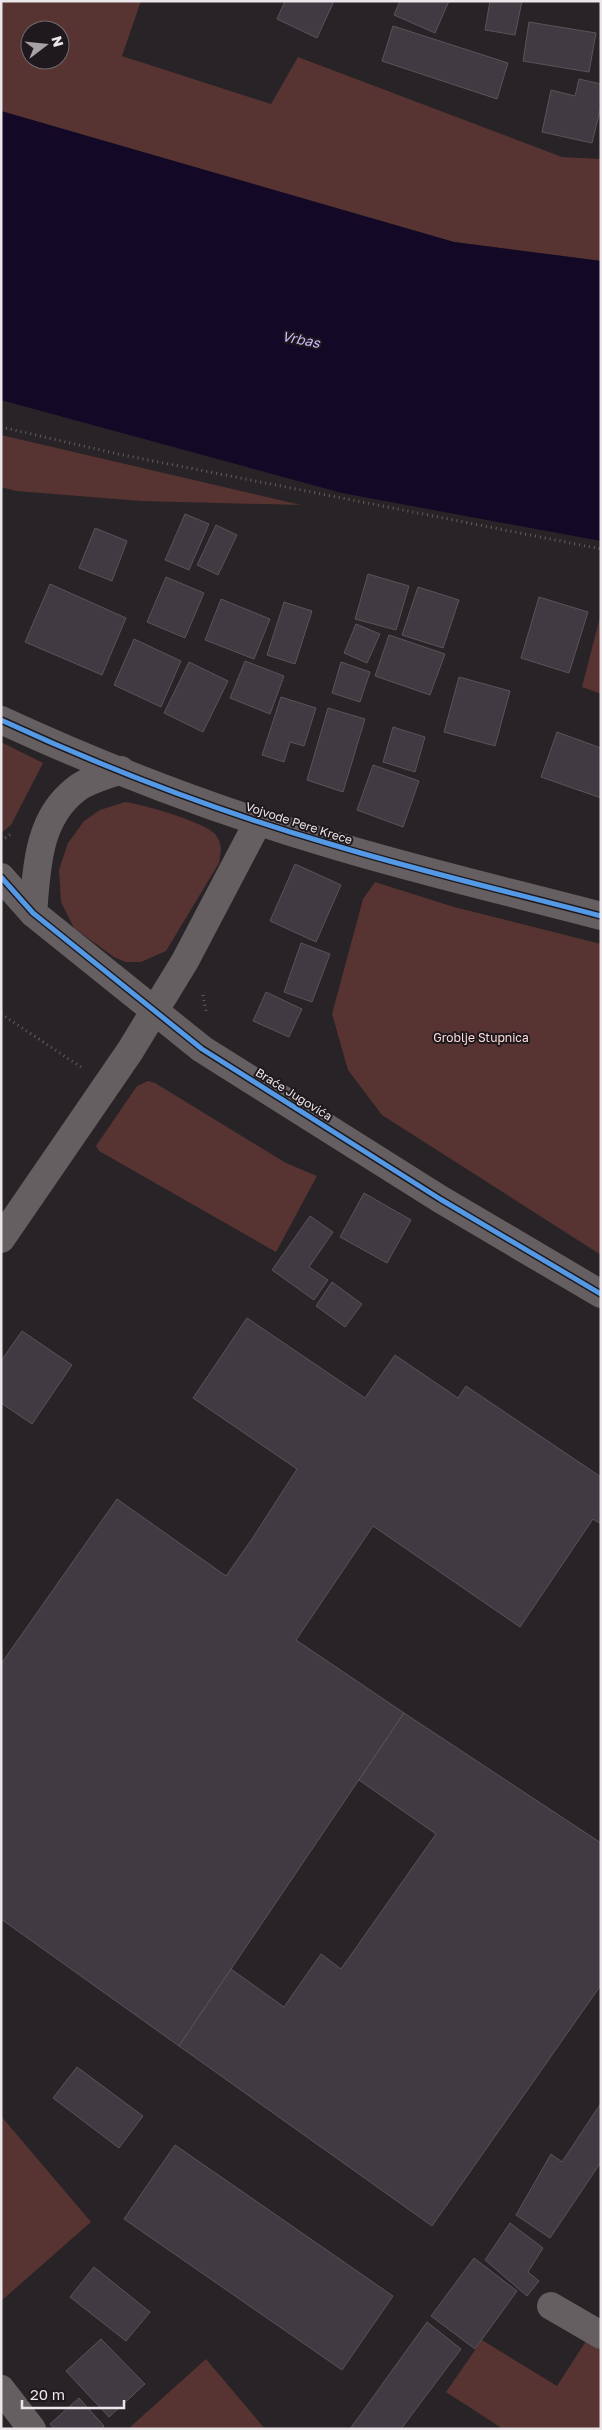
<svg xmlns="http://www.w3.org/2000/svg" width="602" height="2430" viewBox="0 0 602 2430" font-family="'Golos Text',sans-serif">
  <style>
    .green { fill: #573332; fill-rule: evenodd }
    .water { fill: #130926 }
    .building { fill: #413a42; stroke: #585458 }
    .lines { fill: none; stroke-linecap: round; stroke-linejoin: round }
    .path { stroke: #635e60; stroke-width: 3; stroke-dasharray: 1 4; stroke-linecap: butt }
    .minor { stroke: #655f61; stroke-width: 28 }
    .cycleway-casing { stroke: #1f191d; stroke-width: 8 }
    .cycleway { stroke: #5399e6; stroke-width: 5 }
    .labels { text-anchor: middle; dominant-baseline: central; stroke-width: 4; stroke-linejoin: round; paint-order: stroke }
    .street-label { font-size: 12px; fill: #eae6e9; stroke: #1f191d }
    .park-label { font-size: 12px; fill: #fcdbd8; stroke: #1f191d }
    .water-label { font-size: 14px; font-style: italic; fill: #c7b9fb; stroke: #1f191d }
  </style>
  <rect width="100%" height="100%" fill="#282326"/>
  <g class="green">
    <path d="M1,1H141L122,56L271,104L298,57L562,157L601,159V261L454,242L1,111ZM30,30H60V60H30Z"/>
    <polygon points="1,435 301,505 141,501 16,491 1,487"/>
    <polygon points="601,613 601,694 582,687"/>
    <polygon points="1,742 43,763 11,825 1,833"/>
    <path d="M125,802C142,804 205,822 215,834C223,843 221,853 219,863L166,951L141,962H126L114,957L74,928L61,902L59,870L68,843L84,821L100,810Z"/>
    <polygon points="375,882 454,907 601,944 601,1255 382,1115 348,1070 332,1014 363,899"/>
    <polygon points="148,1081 155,1083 286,1163 317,1176 276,1252 99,1151 96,1146 137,1086"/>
    <polygon points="1,2116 91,2222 1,2301"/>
    <polygon points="482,2340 557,2386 586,2341 601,2350 601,2429 503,2429 446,2392"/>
    <polygon points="206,2359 265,2429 128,2429"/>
  </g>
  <polygon class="water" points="1,111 454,242 601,261 601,541 342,493 1,400"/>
  <g class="building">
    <polygon points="285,1 334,1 317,38 277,19"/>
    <polygon points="400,1 449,1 435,33 394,15"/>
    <polygon points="490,1 522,1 515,35 485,30"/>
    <polygon points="529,22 596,33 589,72 523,61"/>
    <polygon points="393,26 508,63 497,99 382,61"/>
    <polygon points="579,79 601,84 601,106 592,143 542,132 551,90 575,96"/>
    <polygon points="185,514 209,524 189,570 165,560"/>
    <polygon points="216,525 237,535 218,575 197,565"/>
    <polygon points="95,528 127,541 112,581 79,568"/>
    <polygon points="368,574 409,586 396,630 355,619"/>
    <polygon points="166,577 204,593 185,638 147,622"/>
    <polygon points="50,584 126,618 102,675 25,642"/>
    <polygon points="418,587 459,600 443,648 402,635"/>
    <polygon points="539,597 588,612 569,673 521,658"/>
    <polygon points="221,599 270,619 254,659 205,640"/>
    <polygon points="284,602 312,611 295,664 267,655"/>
    <polygon points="356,624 380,634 367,663 344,653"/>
    <polygon points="389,635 445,654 430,695 375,676"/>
    <polygon points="134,639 181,661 161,707 114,685"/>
    <polygon points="245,661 284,676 270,714 230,698"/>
    <polygon points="189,662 228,681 203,732 164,713"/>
    <polygon points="341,662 370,672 360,702 332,693"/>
    <polygon points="459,677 510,691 495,746 444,732"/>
    <polygon points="281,697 316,708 304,746 290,742 284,762 262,755"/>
    <polygon points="328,708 365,719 343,792 307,780"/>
    <polygon points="393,727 425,737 415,772 383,762"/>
    <polygon points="557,732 601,748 601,798 541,777"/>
    <polygon points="373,765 419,781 403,827 357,810"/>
    <polygon points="295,864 341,885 316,942 270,921"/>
    <polygon points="301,943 330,954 312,1002 284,992"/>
    <polygon points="266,992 302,1009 289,1037 253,1021"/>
    <polygon points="364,1193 411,1220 387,1263 340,1237"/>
    <polygon points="310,1216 333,1232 309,1267 328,1280 314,1300 272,1270"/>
    <polygon points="332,1282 362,1304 345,1327 316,1306"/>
    <polygon points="247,1318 365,1398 395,1355 458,1398 466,1386 601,1477 601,1524 593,1519 520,1627 373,1526 296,1640 404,1713 179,2046 1,1919 1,1664 117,1499 226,1576 252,1539 297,1469 193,1398"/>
    <polygon points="22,1331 72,1365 32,1424 1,1403 1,1361"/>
    <polygon points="404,1713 601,1843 601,1985 432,2226 179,2046 231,1969 284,2007 321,1954 341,1969 436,1834 359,1780"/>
    <polygon points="77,2067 143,2116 119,2148 53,2098"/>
    <polygon points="601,2103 601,2162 550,2238 516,2215 551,2154 562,2162"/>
    <polygon points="175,2145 393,2296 342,2370 124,2219"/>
    <polygon points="510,2223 543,2248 528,2272 539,2281 527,2296 485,2260"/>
    <polygon points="474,2258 517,2291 475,2349 431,2316"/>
    <polygon points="94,2267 150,2312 126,2341 70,2297"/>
    <polygon points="427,2322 461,2349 401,2429 350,2429"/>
    <polygon points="101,2339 145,2384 109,2417 66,2371"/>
    <polygon points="79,2398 104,2426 101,2429 54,2429 50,2424"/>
  </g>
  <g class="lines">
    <g class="path">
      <polyline points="1,427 118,454 601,549"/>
      <polyline points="1,841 11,834"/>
      <polyline points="203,995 206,1011"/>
      <polyline points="1,1014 81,1067"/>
    </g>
    <g class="minor">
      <path d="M1,720C105,768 220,812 330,844C419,871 510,892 601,916"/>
      <polyline points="1,877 33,913 202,1049 440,1199 601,1294"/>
      <path d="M33,913C37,869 37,820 75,790C87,780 106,776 121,770"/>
      <polyline points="1,1239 130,1051 185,961 258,822"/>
      <polyline points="551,2306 601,2335"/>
      <polyline points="1,2389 32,2429"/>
    </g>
    <g class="cycleway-casing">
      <g id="cycleway">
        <path d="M1,720C105,768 220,812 330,844C419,871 510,892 601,916"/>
        <polyline points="1,877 33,913 202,1049 440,1199 601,1294"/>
      </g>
    </g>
    <use href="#cycleway" class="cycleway"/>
  </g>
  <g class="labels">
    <g class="street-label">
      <text transform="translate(299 823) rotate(18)">Vojvode Pere Krece</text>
      <text transform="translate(294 1094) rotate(32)">Braće Jugovića</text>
    </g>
    <g class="park-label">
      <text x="481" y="1037">Groblje Stupnica</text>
    </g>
    <g class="water-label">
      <text transform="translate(301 339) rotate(11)">Vrbas</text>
    </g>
  </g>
  <rect width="602" height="2430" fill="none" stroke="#eae6e9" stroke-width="5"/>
  <g transform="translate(45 45) rotate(74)"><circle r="24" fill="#1f191d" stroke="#706b6f"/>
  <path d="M0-4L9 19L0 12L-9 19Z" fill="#a6a2a5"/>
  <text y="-8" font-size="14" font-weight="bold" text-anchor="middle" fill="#eae6e9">N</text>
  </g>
  <path d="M22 2400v8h102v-8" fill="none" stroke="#eae6e9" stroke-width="2.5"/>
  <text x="30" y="2400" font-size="15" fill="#eae6e9" stroke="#1f191d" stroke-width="4" paint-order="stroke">20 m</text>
</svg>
